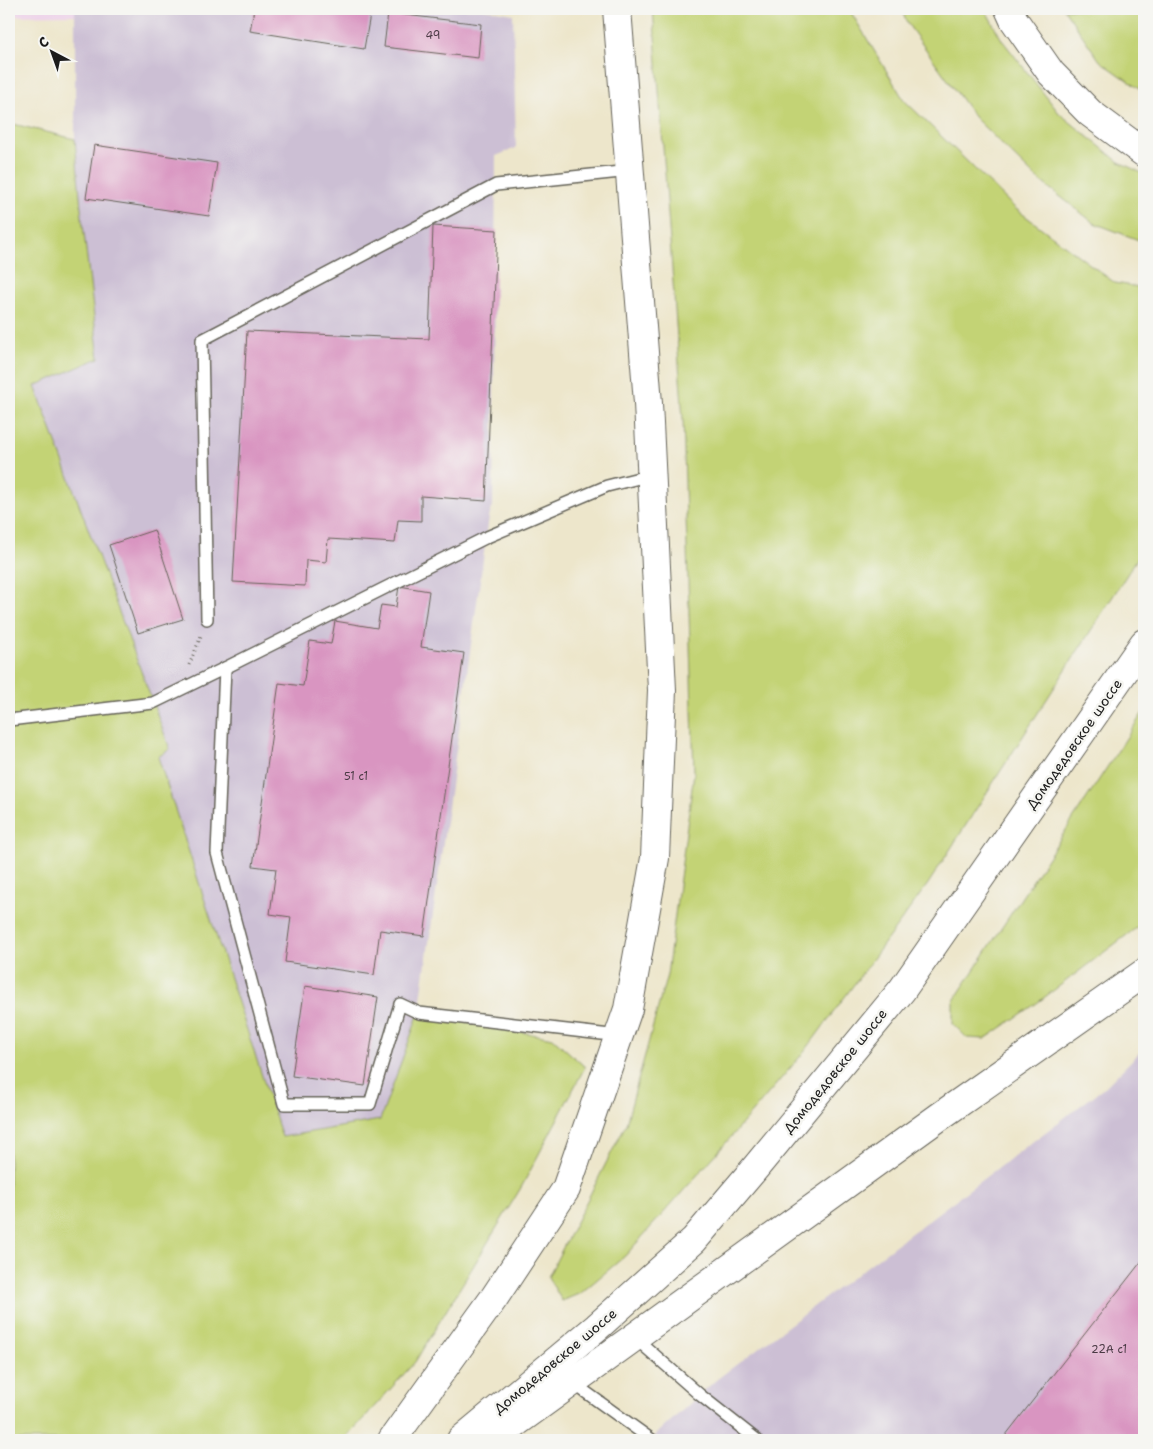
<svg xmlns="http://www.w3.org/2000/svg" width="1153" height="1449" viewBox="0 0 1153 1449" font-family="'Shantell Sans',sans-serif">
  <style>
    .built { fill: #edd1e9 }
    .industrial { fill: #ccbfd4 }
    .green { fill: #c3d375; stroke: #707848 }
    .building { fill: #d995c1 }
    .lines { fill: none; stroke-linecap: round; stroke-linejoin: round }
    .lane-casing { stroke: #656359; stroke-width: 14 }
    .secondary-casing { stroke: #656359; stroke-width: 30 }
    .primary-casing { stroke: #656359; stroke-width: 30 }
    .path { stroke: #656359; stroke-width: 3; stroke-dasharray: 1 4; stroke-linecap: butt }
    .lane { stroke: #fff; stroke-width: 11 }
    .secondary { stroke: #fff; stroke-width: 28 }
    .primary { stroke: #fff; stroke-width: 28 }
    .labels { text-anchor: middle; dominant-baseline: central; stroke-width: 5; stroke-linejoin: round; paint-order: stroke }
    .number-label { font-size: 11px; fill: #4b3a45 }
    .street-label { font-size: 14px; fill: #1c1c1c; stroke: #f6f6f2 }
  </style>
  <rect width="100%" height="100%" fill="#f6f6f2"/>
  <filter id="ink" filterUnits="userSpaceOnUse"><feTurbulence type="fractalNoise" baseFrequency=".02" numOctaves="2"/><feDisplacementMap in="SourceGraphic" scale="10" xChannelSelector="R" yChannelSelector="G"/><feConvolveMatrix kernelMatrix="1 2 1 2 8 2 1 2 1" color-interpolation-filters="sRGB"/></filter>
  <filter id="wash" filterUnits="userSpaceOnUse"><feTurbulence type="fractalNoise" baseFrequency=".0096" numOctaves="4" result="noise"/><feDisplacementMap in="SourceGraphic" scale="20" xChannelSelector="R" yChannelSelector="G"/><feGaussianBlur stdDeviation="1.12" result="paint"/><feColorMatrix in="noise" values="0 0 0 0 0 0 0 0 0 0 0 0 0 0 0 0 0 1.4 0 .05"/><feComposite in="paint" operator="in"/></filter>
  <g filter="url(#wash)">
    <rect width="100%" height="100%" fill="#ede6cb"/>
    <polygon class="built" points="9,9 75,9 75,15 9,16"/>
    <g class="industrial">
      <polygon points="75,9 484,9 513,14 516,148 496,156 493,506 489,517 419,1013 380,1120 282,1137 157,756 170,749 35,386 99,358 81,208 75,139"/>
      <polygon points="1144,1048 1144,1440 650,1440 716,1380 1104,1088"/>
    </g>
    <g class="green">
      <polygon points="653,9 849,9 904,100 1016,209 1115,283 1144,288 1144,548 928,884 805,1051 718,1152 625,1256 581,1293 562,1301 548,1277 626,1124 667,975 694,773 683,419"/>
      <polygon points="901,9 985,9 1002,40 1059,113 1119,162 1144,174 1144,242 1094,223 1034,176 975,118 907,23"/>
      <polygon points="1064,9 1144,9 1144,92 1100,61"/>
      <polygon points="9,123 75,139 81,208 99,358 35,386 170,749 158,757 282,1137 380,1120 419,1013 553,1038 585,1067 522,1186 415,1362 344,1440 9,1440"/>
      <polygon points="1144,711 1144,922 1037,1003 985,1039 967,1038 953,1024 953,1002"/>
    </g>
    <g id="blocks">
      <g class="building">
        <polygon points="254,9 371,9 364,49 250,31"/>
        <polygon points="388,13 481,24 478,58 384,47"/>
        <polygon points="94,145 217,163 209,216 86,198"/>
        <polygon points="433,226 497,230 486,501 421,496 421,521 398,520 395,543 328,539 326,562 306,560 305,586 233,582 247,331 429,339"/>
        <polygon points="154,530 183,619 138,633 109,545"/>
        <polygon points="399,586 429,591 421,647 464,653 424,936 380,930 374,975 285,962 291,917 270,914 276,869 253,866 279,683 303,686 310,641 331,644 335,621 377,628 381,605 396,607"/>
        <polygon points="305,986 378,997 365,1086 292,1076"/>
        <polygon points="1144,1258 1144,1440 1002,1440"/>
      </g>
    </g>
  </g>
  <g filter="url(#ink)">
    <use href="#blocks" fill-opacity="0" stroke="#656359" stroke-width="1"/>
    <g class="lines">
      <g class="lane-casing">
        <g id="lane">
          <polyline points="207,619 202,340 496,185 630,171"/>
          <polyline points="9,720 153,703 225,668"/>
          <polyline points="619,1036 419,1013 400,1004 370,1104 284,1104 217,853 225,668 487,537 607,486 651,475"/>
          <polyline points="634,1337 700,1395 757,1440"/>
          <polyline points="573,1383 652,1440"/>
        </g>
      </g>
      <g class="secondary-casing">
        <g id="secondary">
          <polyline points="392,1440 494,1298 566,1189 628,1009 655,858 662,690 648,403 617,9"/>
          <polyline points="461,1440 597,1327 694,1240 756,1167 902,990 1144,643"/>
          <polyline points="492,1440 939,1117 1144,973"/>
        </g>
      </g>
      <g class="primary-casing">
        <polyline id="primary" points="1009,9 1014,20 1051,73 1090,113 1144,153"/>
      </g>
      <polyline class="path" points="189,665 201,636"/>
      <use href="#lane" class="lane"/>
      <use href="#secondary" class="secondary"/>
      <use href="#primary" class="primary"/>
    </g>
  </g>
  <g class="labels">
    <g class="number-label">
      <text x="433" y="35">49</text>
      <text x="356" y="776">51 с1</text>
      <text x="1109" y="1349">22А с1</text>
    </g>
    <g class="street-label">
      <text transform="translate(1074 744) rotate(-55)">Домодедовское шоссе</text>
      <text transform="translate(835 1071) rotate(-51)">Домодедовское шоссе</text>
      <text transform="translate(555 1361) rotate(-40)">Домодедовское шоссе</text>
    </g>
  </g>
  <rect width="1153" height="1449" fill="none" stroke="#f6f6f2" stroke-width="30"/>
  <g transform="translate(52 52) rotate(319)" stroke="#f6f6f2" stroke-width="4" paint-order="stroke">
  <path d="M0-4L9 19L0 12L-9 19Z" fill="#1c1c1c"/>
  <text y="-8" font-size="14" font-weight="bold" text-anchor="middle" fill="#1c1c1c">С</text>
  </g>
</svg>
